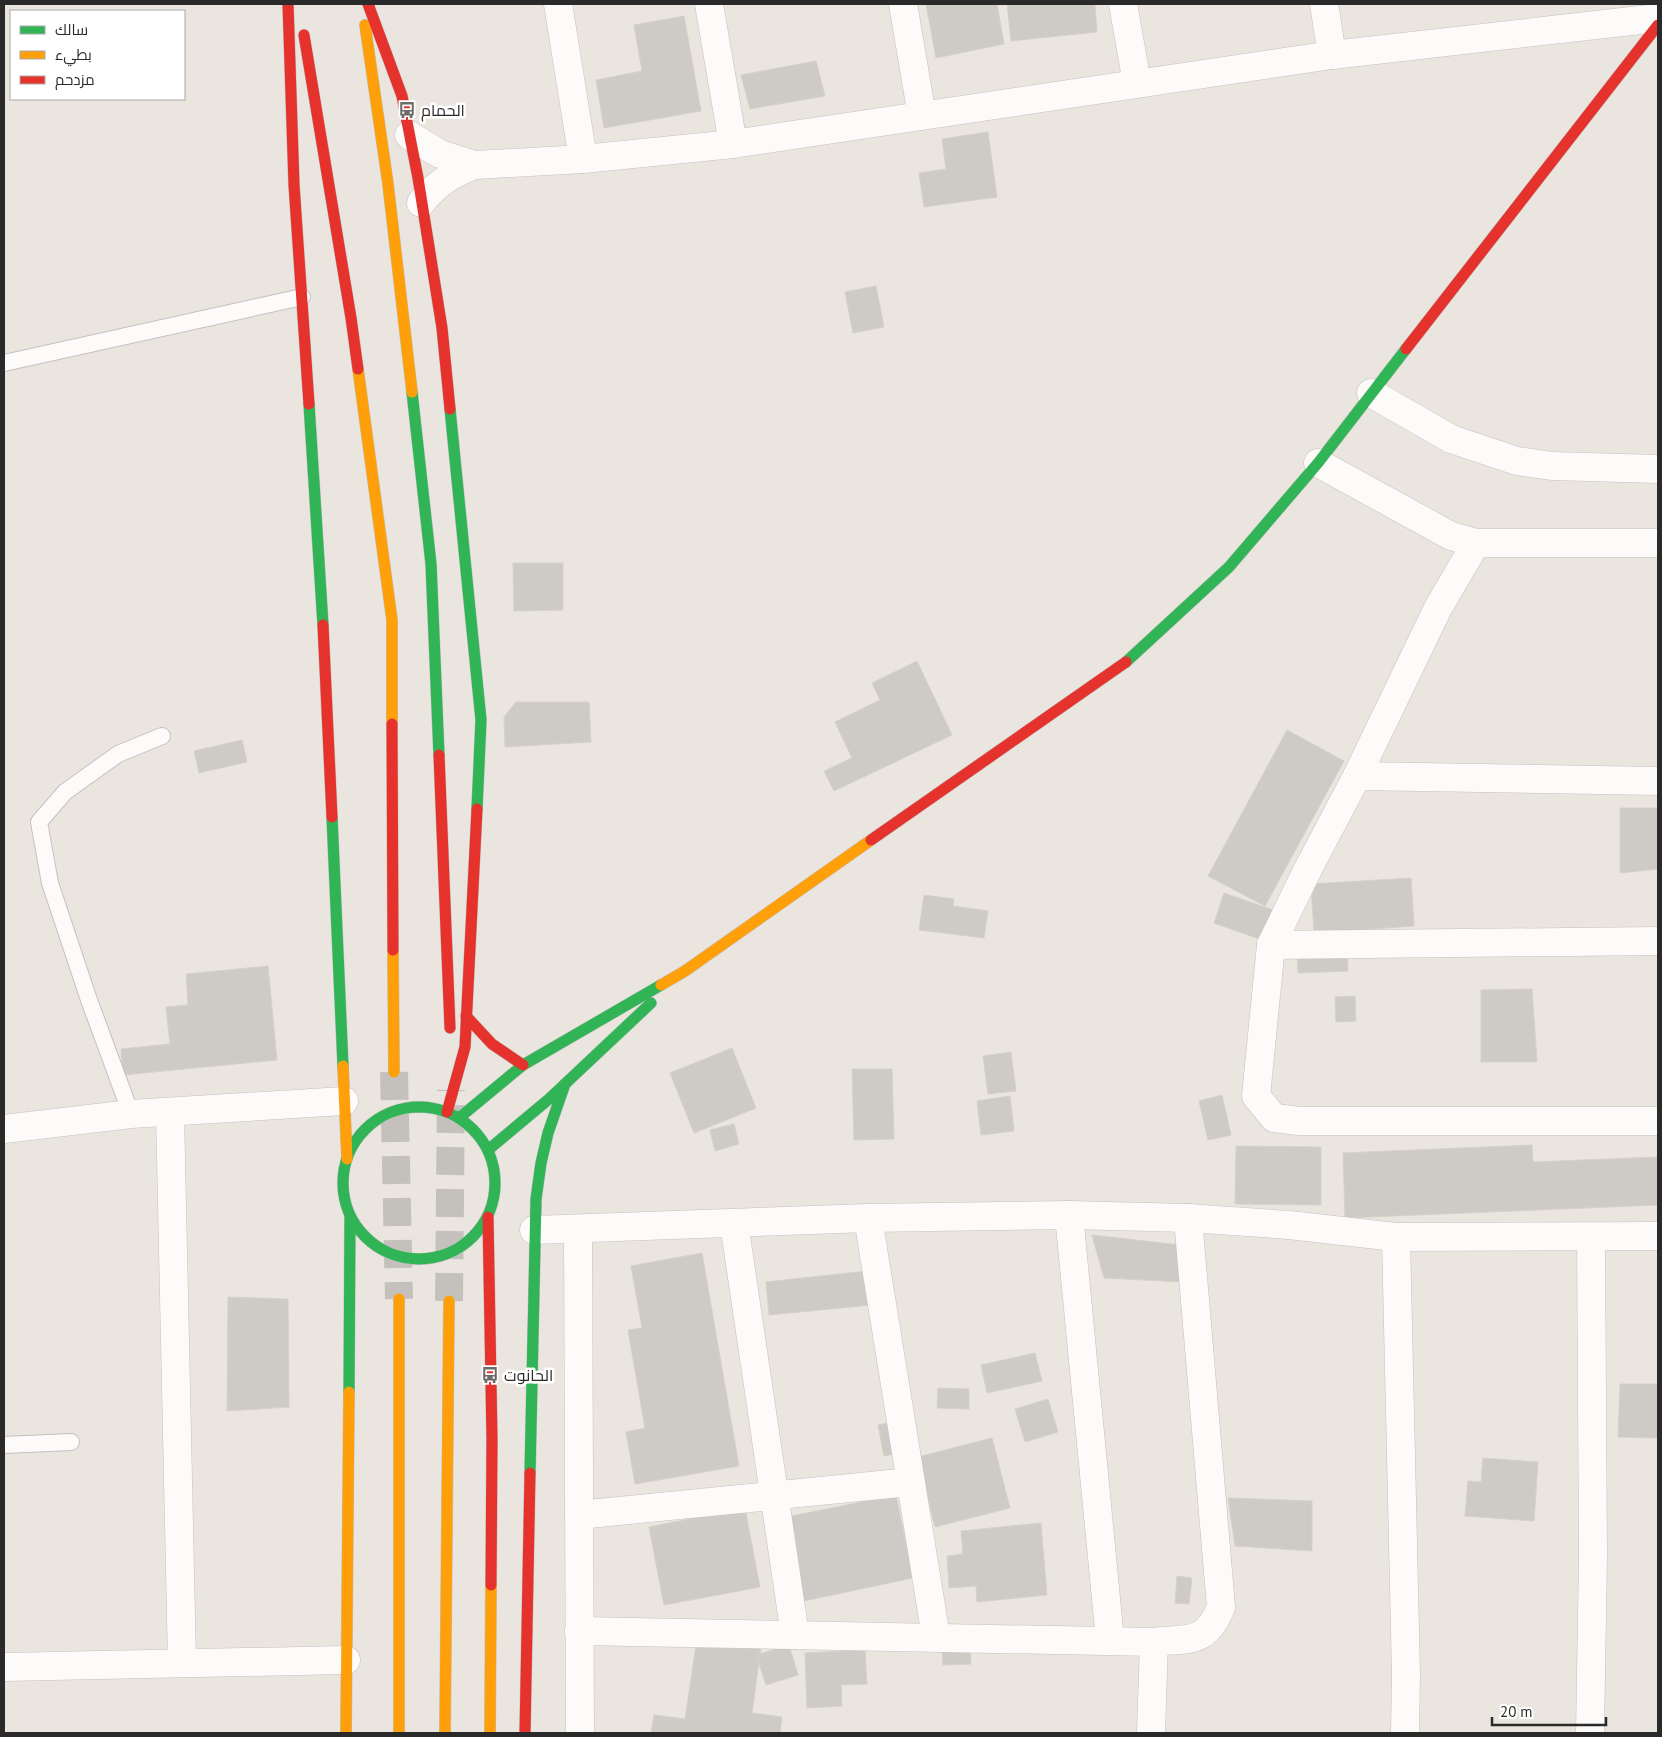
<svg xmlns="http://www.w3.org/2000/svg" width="1662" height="1737" viewBox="0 0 1662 1737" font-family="'PT Sans',Cairo,sans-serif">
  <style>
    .building { fill: #cecbc6; stroke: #d4d1cb }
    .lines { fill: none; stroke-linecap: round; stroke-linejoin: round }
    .highway-tunnel { stroke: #c4c0bb; stroke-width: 28; stroke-dasharray: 28 14; stroke-linecap: butt }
    .lane-casing { stroke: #c3c1c1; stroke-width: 18 }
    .street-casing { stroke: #c3c1c1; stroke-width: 29 }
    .fast-casing { stroke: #c3c1c1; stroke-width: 12 }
    .slow-casing { stroke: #c3c1c1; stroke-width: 12 }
    .jam-casing { stroke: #c3c1c1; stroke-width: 12 }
    .lane { stroke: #fcfbfa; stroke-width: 16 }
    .street { stroke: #fcfbfa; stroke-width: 28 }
    .fast { stroke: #30b455; stroke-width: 11 }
    .slow { stroke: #ff9f0a; stroke-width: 11 }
    .jam { stroke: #e5322d; stroke-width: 11 }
    .labels { text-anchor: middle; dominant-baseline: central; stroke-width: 5; stroke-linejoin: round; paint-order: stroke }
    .poi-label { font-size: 16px; fill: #2a2a2a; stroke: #fff; text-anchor: start }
  </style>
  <rect width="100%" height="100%" fill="#eae5df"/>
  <g class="building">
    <polygon points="926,4 997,4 1004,44 936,58"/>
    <polygon points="1007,4 1095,4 1097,32 1011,41"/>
    <polygon points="684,16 701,111 604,128 596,80 642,71 634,25"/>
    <polygon points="816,61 825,96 750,109 741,75"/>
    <polygon points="988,132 997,197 924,207 919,173 946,169 942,139"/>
    <polygon points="876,286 884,327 853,333 845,292"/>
    <polygon points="513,563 563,563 563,610 514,611"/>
    <polygon points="917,661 952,735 834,791 824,771 852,758 835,722 880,700 872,683"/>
    <polygon points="516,702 589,702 591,742 505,747 504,717"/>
    <polygon points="1287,730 1344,761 1265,906 1208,876"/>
    <polygon points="242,740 247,762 199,773 194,751"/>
    <polygon points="1620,808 1658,808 1658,869 1620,873"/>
    <polygon points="1411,878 1414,926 1314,933 1311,884"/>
    <polygon points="1224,893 1276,911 1265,941 1214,923"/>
    <polygon points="924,895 954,899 953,906 988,911 984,938 919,930"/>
    <polygon points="1346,932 1348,971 1298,973 1296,934"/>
    <polygon points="268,966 277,1060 123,1075 121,1049 170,1044 166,1007 188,1005 186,974"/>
    <polygon points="1532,989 1537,1062 1481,1062 1481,990"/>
    <polygon points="1355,996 1356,1021 1336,1022 1335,997"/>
    <polygon points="732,1048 756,1108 694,1133 670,1073"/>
    <polygon points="1011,1052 1016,1091 988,1094 983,1056"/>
    <polygon points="852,1069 892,1069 894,1139 854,1140"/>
    <polygon points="1222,1095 1231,1135 1208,1140 1199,1101"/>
    <polygon points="1010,1096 1014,1131 981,1135 977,1101"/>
    <polygon points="734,1124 739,1144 715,1151 710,1130"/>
    <polygon points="1532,1145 1533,1162 1658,1157 1658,1205 1345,1218 1343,1153"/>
    <polygon points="1236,1146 1321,1147 1321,1205 1235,1204"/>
    <polygon points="1092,1235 1180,1245 1184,1282 1104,1278"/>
    <polygon points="702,1253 739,1466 635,1484 626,1432 645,1428 628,1330 642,1328 631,1266"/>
    <polygon points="867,1271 871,1305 769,1315 766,1282"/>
    <polygon points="228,1297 288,1299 289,1407 227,1411"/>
    <polygon points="1035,1353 1042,1381 987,1393 981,1365"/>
    <polygon points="1620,1384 1658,1384 1658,1438 1618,1437"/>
    <polygon points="938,1388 969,1389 969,1409 937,1408"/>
    <polygon points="1048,1399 1058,1432 1025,1442 1015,1409"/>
    <polygon points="894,1422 899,1453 884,1456 878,1425"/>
    <polygon points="992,1438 1010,1508 935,1527 918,1457"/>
    <polygon points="1483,1458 1538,1462 1534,1521 1465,1516 1468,1481 1481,1482"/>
    <polygon points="896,1495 913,1578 799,1602 782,1518"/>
    <polygon points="1228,1498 1312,1501 1312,1551 1235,1546"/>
    <polygon points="745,1508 760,1587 664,1605 649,1527"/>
    <polygon points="1041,1523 1047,1595 977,1602 976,1586 949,1588 947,1556 963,1554 961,1531"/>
    <polygon points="1177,1576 1192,1578 1189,1604 1175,1603"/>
    <polygon points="697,1639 761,1648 752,1713 782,1717 780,1733 651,1733 654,1715 685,1719"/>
    <polygon points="789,1645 798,1675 766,1685 756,1655"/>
    <polygon points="970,1646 971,1664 943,1665 942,1648"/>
    <polygon points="865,1650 867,1684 841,1685 842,1706 807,1708 805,1653"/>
  </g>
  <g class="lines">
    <g class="highway-tunnel">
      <polyline points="394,1072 399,1299"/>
      <polyline points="449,1301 451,1090"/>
    </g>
    <g class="lane-casing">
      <g id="lane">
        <polyline points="4,363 302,297"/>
        <polyline points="131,1114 89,1000 50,883 39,822 65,792 118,754 162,736"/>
        <polyline points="4,1445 71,1442"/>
      </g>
    </g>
    <g class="street-casing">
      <g id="street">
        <polyline points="558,4 583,159"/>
        <polyline points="709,4 733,144"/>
        <polyline points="903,4 922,116"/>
        <polyline points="1123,4 1137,83"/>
        <polyline points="1324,4 1332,55"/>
        <polyline points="409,135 440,154 475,165"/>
        <path d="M421,203C436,184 452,173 475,165L583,159L733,144L1332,55L1658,18"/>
        <polyline points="1371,393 1451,439 1517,461 1552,466 1658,469"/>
        <polyline points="1318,463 1451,536 1476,543 1658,543"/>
        <polyline points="1476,543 1438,608 1357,776 1308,869 1271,945 1256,1096 1274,1118 1299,1121 1658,1121"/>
        <polyline points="1357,776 1658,781"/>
        <polyline points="1271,945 1658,941"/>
        <polyline points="170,1112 182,1663"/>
        <polyline points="4,1129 131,1114 344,1101"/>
        <polyline points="1069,1215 1110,1640"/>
        <polyline points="868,1218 936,1637"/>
        <polyline points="734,1223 795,1635"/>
        <polyline points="578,1229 580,1733"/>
        <polyline points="534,1230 868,1218 1069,1215 1188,1218 1289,1225 1396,1237 1658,1236"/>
        <polyline points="1396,1237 1406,1675 1405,1733"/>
        <polyline points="579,1515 910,1482"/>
        <path d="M579,1631L1154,1642C1189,1638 1206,1645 1221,1607L1188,1218"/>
        <polyline points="4,1667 346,1660"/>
        <polyline points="1151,1733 1154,1642"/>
        <polyline points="1590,1733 1593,1556 1591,1237"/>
      </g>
    </g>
    <g class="fast-casing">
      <g id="fast">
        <polyline points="412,392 431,564 439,755"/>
        <polyline points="309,404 323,625"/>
        <polyline points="450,409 481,720 477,809"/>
        <polyline points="1126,662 1229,567 1318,463 1406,349"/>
        <polyline points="332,817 343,1066"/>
        <circle cx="419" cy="1183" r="76"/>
        <polyline points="459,1118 523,1065 661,985"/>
        <polyline points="488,1150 549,1099 651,1003"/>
        <polyline points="349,1392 350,1217"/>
        <polyline points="530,1473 536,1199 541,1163 548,1133 565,1084"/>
      </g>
    </g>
    <g class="slow-casing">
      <g id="slow">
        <polyline points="365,25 388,184 412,392"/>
        <polyline points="358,369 392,620 392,724"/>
        <polyline points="393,950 394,1072"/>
        <polyline points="661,985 685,971 871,840"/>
        <polyline points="343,1066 347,1159"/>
        <polyline points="399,1299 399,1733"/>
        <polyline points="346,1733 349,1392"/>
        <polyline points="445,1733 449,1301"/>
        <polyline points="490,1733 491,1585"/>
      </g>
    </g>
    <g class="jam-casing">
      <g id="jam">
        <polyline points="288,4 294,185 309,404"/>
        <polyline points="368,4 402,96 418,178 442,328 450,409"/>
        <polyline points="304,35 351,318 358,369"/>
        <polyline points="1406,349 1658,25"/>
        <polyline points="323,625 332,817"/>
        <polyline points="392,724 393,950"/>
        <polyline points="439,755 450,1028"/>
        <polyline points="871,840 1126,662"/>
        <polyline points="466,1016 492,1044 523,1065"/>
        <polyline points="447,1112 465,1047 477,809"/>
        <polyline points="488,1217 492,1439 491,1585"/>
        <polyline points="525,1733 530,1473"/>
      </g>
    </g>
    <use href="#lane" class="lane"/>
    <use href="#street" class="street"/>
    <use href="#fast" class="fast"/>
    <use href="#slow" class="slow"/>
    <use href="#jam" class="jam"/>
  </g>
  <defs>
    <g id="bus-bare" transform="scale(1.35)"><path d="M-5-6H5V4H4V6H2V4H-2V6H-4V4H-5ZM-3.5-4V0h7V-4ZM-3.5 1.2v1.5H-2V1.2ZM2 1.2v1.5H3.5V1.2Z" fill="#6d6b69" stroke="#fff" stroke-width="2.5" paint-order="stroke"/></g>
  </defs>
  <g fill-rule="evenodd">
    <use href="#bus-bare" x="407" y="110"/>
    <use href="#bus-bare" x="490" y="1375"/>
  </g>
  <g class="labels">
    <g class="poi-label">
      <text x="421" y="110">الحمام</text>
      <text x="504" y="1375">الحانوت</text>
    </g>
  </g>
  <rect width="1662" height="1737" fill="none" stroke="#2a2a2a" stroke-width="10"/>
  <rect x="10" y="10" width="175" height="90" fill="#ffffff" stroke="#aaaaaa"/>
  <rect x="20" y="26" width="25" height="8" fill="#30b455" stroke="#aaaaaa"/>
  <text x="55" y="35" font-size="15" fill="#2a2a2a">سالك</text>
  <rect x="20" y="51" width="25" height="8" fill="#ff9f0a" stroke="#aaaaaa"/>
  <text x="55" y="60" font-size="15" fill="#2a2a2a">بطيء</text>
  <rect x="20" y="76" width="25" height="8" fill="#e5322d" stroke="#aaaaaa"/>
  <text x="55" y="85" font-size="15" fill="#2a2a2a">مزدحم</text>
  <path d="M1492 1717v8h114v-8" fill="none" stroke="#2a2a2a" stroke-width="2.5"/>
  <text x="1500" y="1717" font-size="15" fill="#2a2a2a" stroke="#ffffff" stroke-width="4" paint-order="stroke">20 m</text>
</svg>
